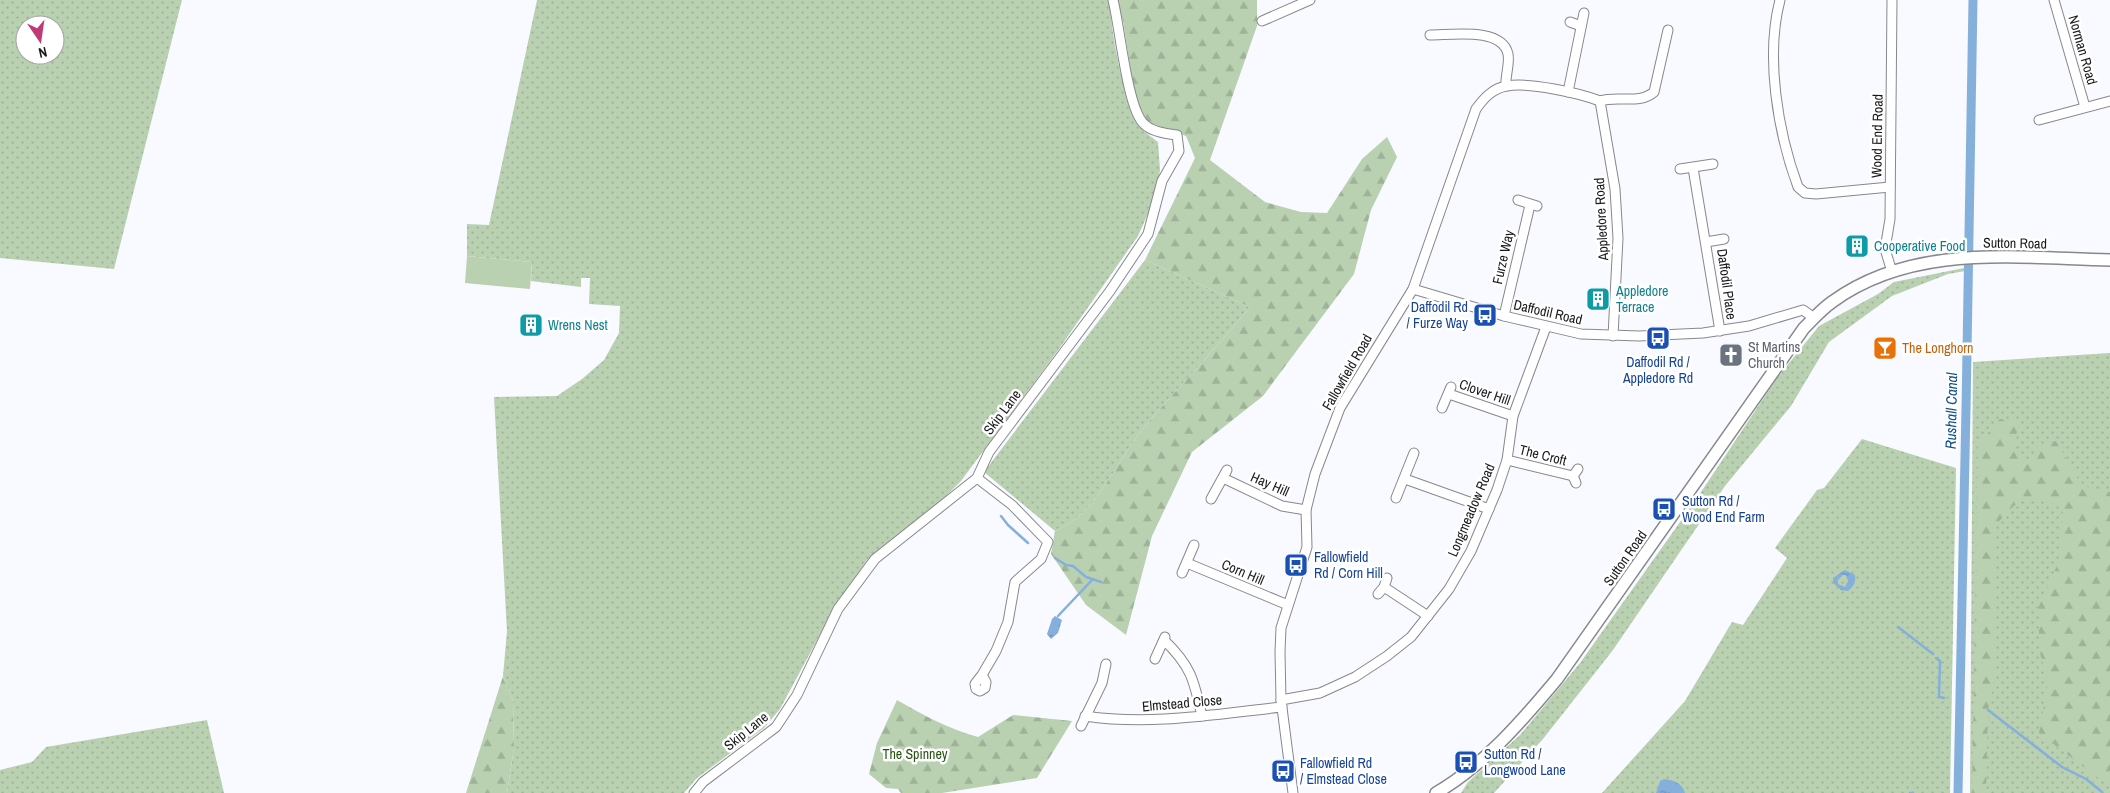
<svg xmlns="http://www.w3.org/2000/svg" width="2110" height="793" viewBox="0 0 2110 793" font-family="'Archivo Narrow',sans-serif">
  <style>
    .grass { fill: url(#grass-dots); fill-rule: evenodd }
    .forest { fill: url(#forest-firs) }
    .garden { fill: #b9d0b1 }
    .water { fill: url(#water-ripples); fill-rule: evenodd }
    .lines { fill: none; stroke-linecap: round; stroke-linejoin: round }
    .stream { stroke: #85b0dc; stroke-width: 2.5 }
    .canal { stroke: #85b0dc; stroke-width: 9 }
    .minor-casing { stroke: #87888c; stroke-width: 11 }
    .secondary-casing { stroke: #87888c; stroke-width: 14 }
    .minor { stroke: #fff; stroke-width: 9 }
    .secondary { stroke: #fff; stroke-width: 11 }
    .labels { text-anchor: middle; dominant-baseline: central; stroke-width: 5; stroke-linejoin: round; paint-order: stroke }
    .street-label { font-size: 14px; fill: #1a1a1c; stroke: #fff }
    .culture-label { font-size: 14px; fill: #0d838f; stroke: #fff; text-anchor: start }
    .transit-label { font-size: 14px; fill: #164399; stroke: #fff; text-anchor: start }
    .worship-label { font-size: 14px; fill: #5b616d; stroke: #fff; text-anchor: start }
    .food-label { font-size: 14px; fill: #c56008; stroke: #fff; text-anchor: start }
    .park-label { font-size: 14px; fill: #255311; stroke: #fff }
    .water-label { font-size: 15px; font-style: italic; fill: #115288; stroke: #fff }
  </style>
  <defs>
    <pattern id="grass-dots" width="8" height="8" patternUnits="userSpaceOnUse" patternTransform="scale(1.25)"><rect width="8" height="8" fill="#b9d0b1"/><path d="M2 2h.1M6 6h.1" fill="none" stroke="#9eb298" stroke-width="1.8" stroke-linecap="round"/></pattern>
    <pattern id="forest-firs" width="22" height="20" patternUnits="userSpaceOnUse" patternTransform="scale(1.25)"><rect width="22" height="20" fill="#b9d0b1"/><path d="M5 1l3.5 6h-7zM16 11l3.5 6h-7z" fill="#9eb298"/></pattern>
    <pattern id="water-ripples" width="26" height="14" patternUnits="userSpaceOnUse" patternTransform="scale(1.25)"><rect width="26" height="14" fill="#85b0dc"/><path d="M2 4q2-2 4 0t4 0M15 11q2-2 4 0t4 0" fill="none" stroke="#6c8eb2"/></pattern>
  </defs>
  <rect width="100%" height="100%" fill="#f9faff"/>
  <g class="grass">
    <path d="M0,0H182L114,269L0,258ZM25,25H55V55H25Z"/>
    <path d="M537,0H1110C1110,28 1124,104 1140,127C1144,132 1152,137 1158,142L1160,170L1156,196L1138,236L1056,353L961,481L935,507L867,560L830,616L780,709L764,728L697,778L684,793H507L514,748L513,701L503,676L507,631L494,397L557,396L582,379L604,360L619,333L620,306L589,304L590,278H581V287L531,281L532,262L467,256V224L489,225Z"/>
    <path d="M1145,260L1250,307C1217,348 1180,385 1146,425C1116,460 1099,513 1055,531L984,472Z"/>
    <polygon points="1964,268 1965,271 1948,274 1892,296 1829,342 1791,406 1725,486 1613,650 1543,739 1494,793 1461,793 1468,782 1520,735 1580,663 1695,501 1777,378 1819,326 1878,294 1894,282"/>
    <polygon points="2110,353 2110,793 1970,793 1973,362"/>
    <polygon points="1862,439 1956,468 1950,793 1602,793 1685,701 1732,622 1743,625 1787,558 1775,548 1817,490 1824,488"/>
    <polygon points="207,720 224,793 0,793 0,770 32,762 46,747"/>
  </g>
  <g class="forest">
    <path d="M1117,0H1257V26L1210,160L1265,202L1301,212L1327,213L1362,159L1387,137L1397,157L1371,210L1354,274L1263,396L1192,452L1152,536L1126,635L1086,605L1051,554L1055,531C1099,513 1116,460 1146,425C1180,385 1217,348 1250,307L1145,260L1195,158L1186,136L1148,122L1135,99L1123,21Z"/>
    <path d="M2000,419L2020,422L2012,449L2027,464L2037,447L2056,441L2082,486L2110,492V787L2039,733L2048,683L2039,649V606L2059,561L2063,509C2028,489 2019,498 1995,526V675L1988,710L1986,793H1972L1978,445Z"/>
    <polygon points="503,676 513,701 514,748 507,793 466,793"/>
    <path d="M897,700C923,715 949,729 978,737L1013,715L1072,721L1037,778L942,793H901L898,789L886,788L869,774L877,743Z"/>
  </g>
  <polygon class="garden" points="467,256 532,262 530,289 465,283"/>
  <g class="water">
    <path d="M1845,570L1855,575C1856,582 1854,586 1848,591L1841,590L1833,583V578ZM1843,575H1846L1848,581L1845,587L1838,584V580Z"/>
    <polygon points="1055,616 1062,620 1058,633 1051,639 1047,634 1052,619"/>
    <path d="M1664,779C1674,780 1682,783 1685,793H1656L1660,781Z"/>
  </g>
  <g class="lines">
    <g class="stream">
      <polyline points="1001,516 1008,525 1028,543"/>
      <polyline points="1055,558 1066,565 1073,566 1086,577 1101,582"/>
      <polyline points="1058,616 1093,579"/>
      <polyline points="1898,627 1933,654"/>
      <polyline points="1936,658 1940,661 1939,697 1944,698"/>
      <polyline points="1988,710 2062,767 2086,779 2102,792"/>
      <polyline points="1910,793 1913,793"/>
    </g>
    <path class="canal" d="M1958,793C1963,529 1970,264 1973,0"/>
    <g class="minor-casing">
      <g id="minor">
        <path d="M1780,0C1765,57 1778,133 1798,187L1805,193L1816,194L1890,187"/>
        <polyline points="2054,0 2085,107"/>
        <polyline points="1262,21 1310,0"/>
        <polyline points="1570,22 1581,26"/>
        <path d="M1430,35C1452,35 1502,27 1508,54C1510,64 1505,76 1506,86"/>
        <polyline points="1568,92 1584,13"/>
        <polyline points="1600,101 1615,189 1618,238 1613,336"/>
        <path d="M1600,101C1618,95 1639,105 1654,92L1668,30"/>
        <polyline points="2039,120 2110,101"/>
        <polyline points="1693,168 1720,331"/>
        <polyline points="1680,169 1713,164"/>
        <polyline points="1518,200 1537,206"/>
        <polyline points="1706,242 1724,239"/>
        <polyline points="1892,272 1885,249 1890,219 1892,0"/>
        <polyline points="1413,289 1504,316 1581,334 1639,336 1703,333 1749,326 1803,310 1814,318"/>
        <polyline points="1504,316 1530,205"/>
        <polyline points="1449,394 1513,416"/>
        <polyline points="1442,408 1451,387"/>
        <polyline points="1507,460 1573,476"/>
        <polyline points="977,478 1012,505 1048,542 1041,559 1015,582 1008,622 996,651 982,675 986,682 985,688 980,691 976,689 975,684 982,675"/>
        <polyline points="1223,478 1282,506 1306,510"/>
        <polyline points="1405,479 1489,509"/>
        <polyline points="1576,483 1573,476 1578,469"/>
        <polyline points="1396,498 1414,453"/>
        <polyline points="1211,499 1227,470"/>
        <polyline points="1187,563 1288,605"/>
        <polyline points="1182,573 1194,545"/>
        <polyline points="1384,587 1428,616"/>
        <polyline points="1378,594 1384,587 1387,578"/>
        <path d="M1164,640C1191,666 1194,680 1202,716"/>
        <polyline points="1155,659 1165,637"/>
        <polyline points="1281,700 1320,693 1355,677 1387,656 1411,637 1449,589 1471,551 1497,490 1507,460 1513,416 1546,327"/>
        <path d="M1085,716C1151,726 1216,714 1282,707"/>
        <polyline points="1081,726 1102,683 1106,664"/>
        <path d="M694,793L703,782L776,727L797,695L838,609L875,559L977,478L989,452L1110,291L1148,234L1162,181L1179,151L1177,135C1167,134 1152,132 1144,124C1127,108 1120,27 1113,0"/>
        <path d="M1293,793L1281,700L1280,652L1281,628L1307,547L1306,510L1315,474L1340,408L1413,289L1476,109C1484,98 1493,88 1507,86C1529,82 1579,93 1600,101"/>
      </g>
    </g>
    <g class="secondary-casing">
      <path id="secondary" d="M1436,793C1483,766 1522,721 1557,679L1804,328C1813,319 1822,309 1832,302C1913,243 2016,258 2110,260"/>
    </g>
    <use href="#minor" class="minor"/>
    <use href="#secondary" class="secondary"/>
  </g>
  <defs>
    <g id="building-square" transform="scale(1.25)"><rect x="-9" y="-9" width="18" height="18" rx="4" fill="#0f9aa8" stroke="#fff"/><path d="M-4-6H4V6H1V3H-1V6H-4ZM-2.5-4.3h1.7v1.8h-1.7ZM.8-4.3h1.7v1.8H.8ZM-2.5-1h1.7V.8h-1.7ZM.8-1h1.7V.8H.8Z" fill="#fff"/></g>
    <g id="bus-square" transform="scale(1.25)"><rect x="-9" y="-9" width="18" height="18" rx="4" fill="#1a4fb4" stroke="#fff"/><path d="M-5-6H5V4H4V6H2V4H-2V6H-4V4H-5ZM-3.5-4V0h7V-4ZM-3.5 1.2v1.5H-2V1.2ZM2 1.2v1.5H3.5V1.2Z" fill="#fff"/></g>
    <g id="bar-square" transform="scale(1.25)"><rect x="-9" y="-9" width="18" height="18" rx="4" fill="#e8710a" stroke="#fff"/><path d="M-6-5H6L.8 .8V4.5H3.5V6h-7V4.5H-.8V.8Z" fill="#fff"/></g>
    <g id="church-square" transform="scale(1.25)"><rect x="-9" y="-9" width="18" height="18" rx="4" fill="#6b7280" stroke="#fff"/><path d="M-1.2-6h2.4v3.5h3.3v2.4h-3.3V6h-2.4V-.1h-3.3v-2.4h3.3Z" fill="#fff"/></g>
  </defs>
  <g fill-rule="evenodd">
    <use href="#building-square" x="1857" y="246"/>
    <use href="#building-square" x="1598" y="299"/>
    <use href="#bus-square" x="1485" y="315"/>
    <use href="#building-square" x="531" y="325"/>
    <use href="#bus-square" x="1658" y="338"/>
    <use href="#bar-square" x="1885" y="348"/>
    <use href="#church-square" x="1731" y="355"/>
    <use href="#bus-square" x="1664" y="509"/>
    <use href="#bus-square" x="1296" y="565"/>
    <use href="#bus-square" x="1466" y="762"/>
    <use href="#bus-square" x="1283" y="771"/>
  </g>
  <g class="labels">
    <g class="street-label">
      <text transform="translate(2083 50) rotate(74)">Norman Road</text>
      <text transform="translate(1877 136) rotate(-89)">Wood End Road</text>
      <text transform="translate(1601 219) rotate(-93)">Appledore Road</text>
      <text transform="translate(2015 243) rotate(1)">Sutton Road</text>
      <text transform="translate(1503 257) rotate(-77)">Furze Way</text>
      <text transform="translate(1727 284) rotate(82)">Daffodil Place</text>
      <text transform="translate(1548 312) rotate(13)">Daffodil Road</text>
      <text transform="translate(1347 372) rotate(-60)">Fallowfield Road</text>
      <text transform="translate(1485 392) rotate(19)">Clover Hill</text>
      <text transform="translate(1002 412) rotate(-53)">Skip Lane</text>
      <text transform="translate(1543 455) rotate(14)">The Croft</text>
      <text transform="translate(1270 484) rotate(24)">Hay Hill</text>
      <text transform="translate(1471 510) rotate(-67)">Longmeadow Road</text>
      <text transform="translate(1625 558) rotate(-55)">Sutton Road</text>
      <text transform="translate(1243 572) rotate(23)">Corn Hill</text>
      <text transform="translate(1182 703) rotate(-5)">Elmstead Close</text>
      <text transform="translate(746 731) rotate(-39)">Skip Lane</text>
    </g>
    <g class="culture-label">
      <text x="1874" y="246">Cooperative Food</text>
      <text x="1616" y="291">Appledore<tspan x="1616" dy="16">Terrace</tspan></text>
      <text x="548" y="325">Wrens Nest</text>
    </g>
    <g class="transit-label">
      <text x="1468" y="307" text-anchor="end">Daffodil Rd<tspan x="1468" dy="16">/ Furze Way</tspan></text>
      <text x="1658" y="362" text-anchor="middle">Daffodil Rd /<tspan x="1658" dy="16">Appledore Rd</tspan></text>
      <text x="1682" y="501">Sutton Rd /<tspan x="1682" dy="16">Wood End Farm</tspan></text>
      <text x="1314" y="557">Fallowfield<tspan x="1314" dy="16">Rd / Corn Hill</tspan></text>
      <text x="1484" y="754">Sutton Rd /<tspan x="1484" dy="16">Longwood Lane</tspan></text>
      <text x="1300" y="763">Fallowfield Rd<tspan x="1300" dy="16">/ Elmstead Close</tspan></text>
    </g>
    <g class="worship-label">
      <text x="1748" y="347">St Martins<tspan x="1748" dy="16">Church</tspan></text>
    </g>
    <g class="food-label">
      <text x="1902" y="348">The Longhorn</text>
    </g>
    <g class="park-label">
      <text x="915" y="754">The Spinney</text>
    </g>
    <g class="water-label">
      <text transform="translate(1951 411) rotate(-89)">Rushall Canal</text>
    </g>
  </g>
  <g transform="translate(40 40) rotate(167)"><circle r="24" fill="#ffffff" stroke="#a3a3a4"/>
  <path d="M0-4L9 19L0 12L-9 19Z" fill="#c13a78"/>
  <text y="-8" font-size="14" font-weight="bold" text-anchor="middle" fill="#1a1a1c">N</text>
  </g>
</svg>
